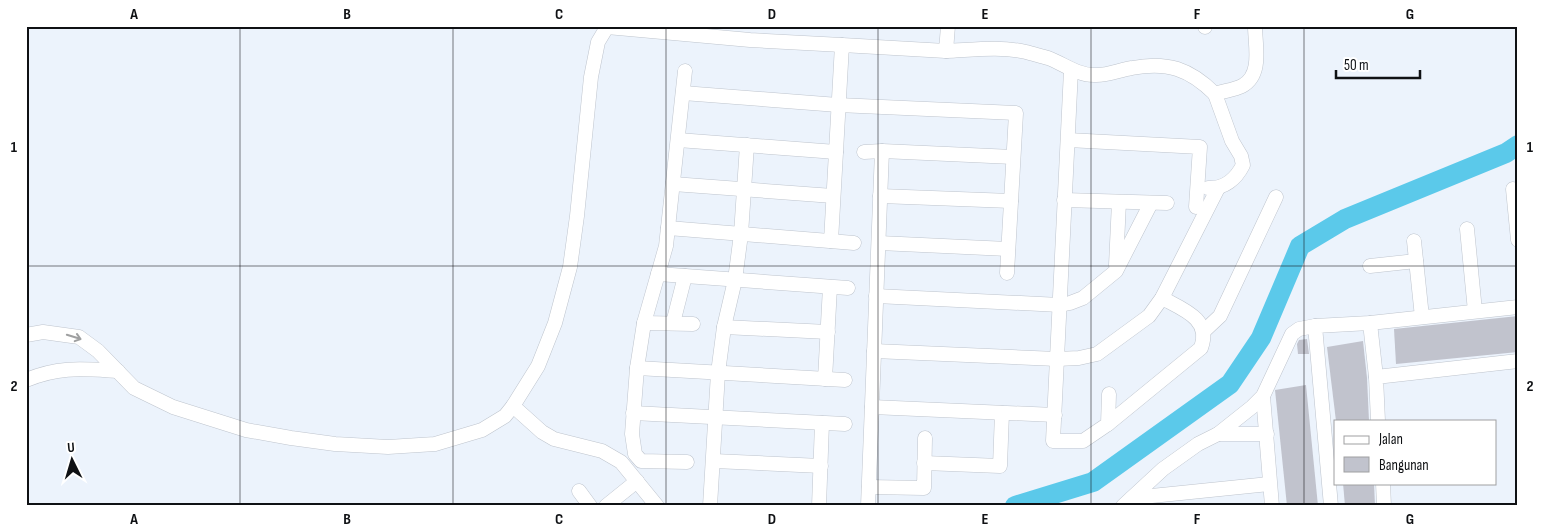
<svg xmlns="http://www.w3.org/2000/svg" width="1544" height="532" viewBox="0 0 1544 532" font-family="'Sofia Sans Condensed',sans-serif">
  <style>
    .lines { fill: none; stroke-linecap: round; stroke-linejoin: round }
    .river { stroke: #5bc9ea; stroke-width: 20 }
    .building { fill: #c1c3cd }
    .minor-casing { stroke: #bec4cd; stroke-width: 15 }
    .minor { stroke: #fff; stroke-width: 14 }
    .oneway { stroke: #9fa0a1 }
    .grid { fill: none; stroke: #0f1114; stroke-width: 1; stroke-opacity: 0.55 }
    .neatline { fill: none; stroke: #0f1114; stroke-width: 2 }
    .grid-label { font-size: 16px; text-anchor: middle; font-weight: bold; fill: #0f1114 }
  </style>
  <rect width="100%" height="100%" fill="#ecf3fc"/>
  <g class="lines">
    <polyline class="river" points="1015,506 1093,482 1230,384 1261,338 1300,246 1345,219 1506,153 1518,145"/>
  </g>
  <g class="building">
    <polygon points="1518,316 1518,352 1396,364 1394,329"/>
    <polygon points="1307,339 1309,354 1298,354 1297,344 1299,340"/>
    <polygon points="1363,341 1367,378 1369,421 1336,421 1327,347"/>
    <polygon points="1306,385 1318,506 1287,506 1275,390"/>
    <polygon points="1343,483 1374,483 1375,506 1345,506"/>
  </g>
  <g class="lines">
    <g class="minor-casing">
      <g id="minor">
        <polyline points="1205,27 1205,26"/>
        <path d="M946,51C972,50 1000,46 1026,52C1033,54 1041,56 1048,58C1064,64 1077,75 1094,75C1107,76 1119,70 1132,68C1167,61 1190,69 1215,94C1223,91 1234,90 1242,86C1263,75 1255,45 1255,26"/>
        <polyline points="1071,70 1053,441 1083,441 1108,424 1109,394"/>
        <polyline points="685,71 666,246 644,323 637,368 632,434 635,454 641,461 687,462"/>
        <polyline points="683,93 838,105 1016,113 1007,273"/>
        <polyline points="678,140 836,152"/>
        <polyline points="1068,140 1200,147 1196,207"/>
        <polyline points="864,152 882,151 1013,157"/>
        <polyline points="673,184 833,196"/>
        <path d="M1208,188C1224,189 1236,179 1243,165L1241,156L1232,141L1215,94"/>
        <polyline points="1513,189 1518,240"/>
        <polyline points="880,196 1011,201"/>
        <polyline points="1064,200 1167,203"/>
        <polyline points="668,228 854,243"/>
        <polyline points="1467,229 1475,311"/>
        <polyline points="831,241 842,45 946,51 948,26"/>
        <polyline points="1414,241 1422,317"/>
        <polyline points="879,243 1008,249"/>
        <polyline points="1116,265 1119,202"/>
        <polyline points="1370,266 1416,261"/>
        <polyline points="658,274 848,288"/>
        <polyline points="876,296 1060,305 1070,303 1083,298 1116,271 1151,203"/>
        <polyline points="644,323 693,324"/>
        <polyline points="673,323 685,276"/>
        <polyline points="1370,323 1376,377"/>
        <polyline points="724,327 828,332"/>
        <polyline points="1204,331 1220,316 1276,197"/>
        <polyline points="26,335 43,332 79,337 98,351 134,388 173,407 246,430 291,438 335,444 388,447 435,444 482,430 505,416 513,406 542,432 554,439 602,451 621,462 657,506"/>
        <polyline points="874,351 1057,359 1079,358 1097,354 1149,316 1162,298 1218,188"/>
        <polyline points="637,368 845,380"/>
        <polyline points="825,379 830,287"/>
        <path d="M26,380C60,366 83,369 118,371"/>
        <polyline points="1263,396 1272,506"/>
        <polyline points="513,406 538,366 555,323 570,267 577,216 591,77 598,42 607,27 750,40 842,45"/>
        <polyline points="872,407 1055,415"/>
        <polyline points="633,413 845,424"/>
        <polyline points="1378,421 1376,377 1518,361"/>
        <path d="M1108,424L1201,348C1212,319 1182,309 1162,298"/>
        <polyline points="1218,434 1267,434"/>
        <polyline points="714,461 821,466"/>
        <polyline points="924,463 1000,466 1002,413"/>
        <polyline points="1383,483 1384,506"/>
        <polyline points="869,487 924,488 925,438"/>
        <polyline points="579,491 590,506"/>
        <polyline points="1132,498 1269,484"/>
        <polyline points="606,506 637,481"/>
        <polyline points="710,506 718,373 724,327 735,280 741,234 747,145"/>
        <polyline points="819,506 822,423"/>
        <polyline points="868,506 882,151"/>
        <polyline points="1123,506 1163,469 1198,444 1218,434 1252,407 1263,396 1292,334 1299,329 1315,326"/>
        <polyline points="1331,506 1315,326 1370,323 1518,307"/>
      </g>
    </g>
    <use href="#minor" class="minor"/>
  </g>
  <defs><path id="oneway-shaft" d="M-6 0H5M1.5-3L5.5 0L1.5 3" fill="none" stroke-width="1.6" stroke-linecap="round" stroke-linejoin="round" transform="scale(1.25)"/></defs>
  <use class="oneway" href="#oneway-shaft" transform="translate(74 337) rotate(17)"/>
  <path class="grid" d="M240,26V506M453,26V506M666,26V506M878,26V506M1091,26V506M1304,26V506M26,266H1518"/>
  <rect width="1544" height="532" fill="none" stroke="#ffffff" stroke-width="55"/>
  <rect x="1334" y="420" width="162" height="65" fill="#ffffff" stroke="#9fa0a1"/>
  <rect x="1344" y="436" width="25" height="8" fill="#ffffff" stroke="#9fa0a1"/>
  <text x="1379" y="444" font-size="15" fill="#0f1114">Jalan</text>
  <rect x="1344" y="457" width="25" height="15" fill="#c1c3cd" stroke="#9fa0a1"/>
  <text x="1379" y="470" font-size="15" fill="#0f1114">Bangunan</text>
  <g transform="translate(72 460) rotate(355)" stroke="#ffffff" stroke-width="4" paint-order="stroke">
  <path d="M0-4L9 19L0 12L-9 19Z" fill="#0f1114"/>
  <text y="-8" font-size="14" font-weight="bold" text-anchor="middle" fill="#0f1114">U</text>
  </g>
  <path d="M1336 70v8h84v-8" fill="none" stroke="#0f1114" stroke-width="2.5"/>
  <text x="1344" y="70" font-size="15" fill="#0f1114" stroke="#ffffff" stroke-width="4" paint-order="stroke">50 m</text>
  <rect x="28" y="28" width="1488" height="476" class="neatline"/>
  <g class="grid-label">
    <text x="134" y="19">A</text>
    <text x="347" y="19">B</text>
    <text x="559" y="19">C</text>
    <text x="772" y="19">D</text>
    <text x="985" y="19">E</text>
    <text x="1197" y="19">F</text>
    <text x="1410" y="19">G</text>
    <text x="14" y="152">1</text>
    <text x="1530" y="152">1</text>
    <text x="14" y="391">2</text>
    <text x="1530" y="391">2</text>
    <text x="134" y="524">A</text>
    <text x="347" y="524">B</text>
    <text x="559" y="524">C</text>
    <text x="772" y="524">D</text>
    <text x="985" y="524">E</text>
    <text x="1197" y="524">F</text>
    <text x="1410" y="524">G</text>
  </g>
</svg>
